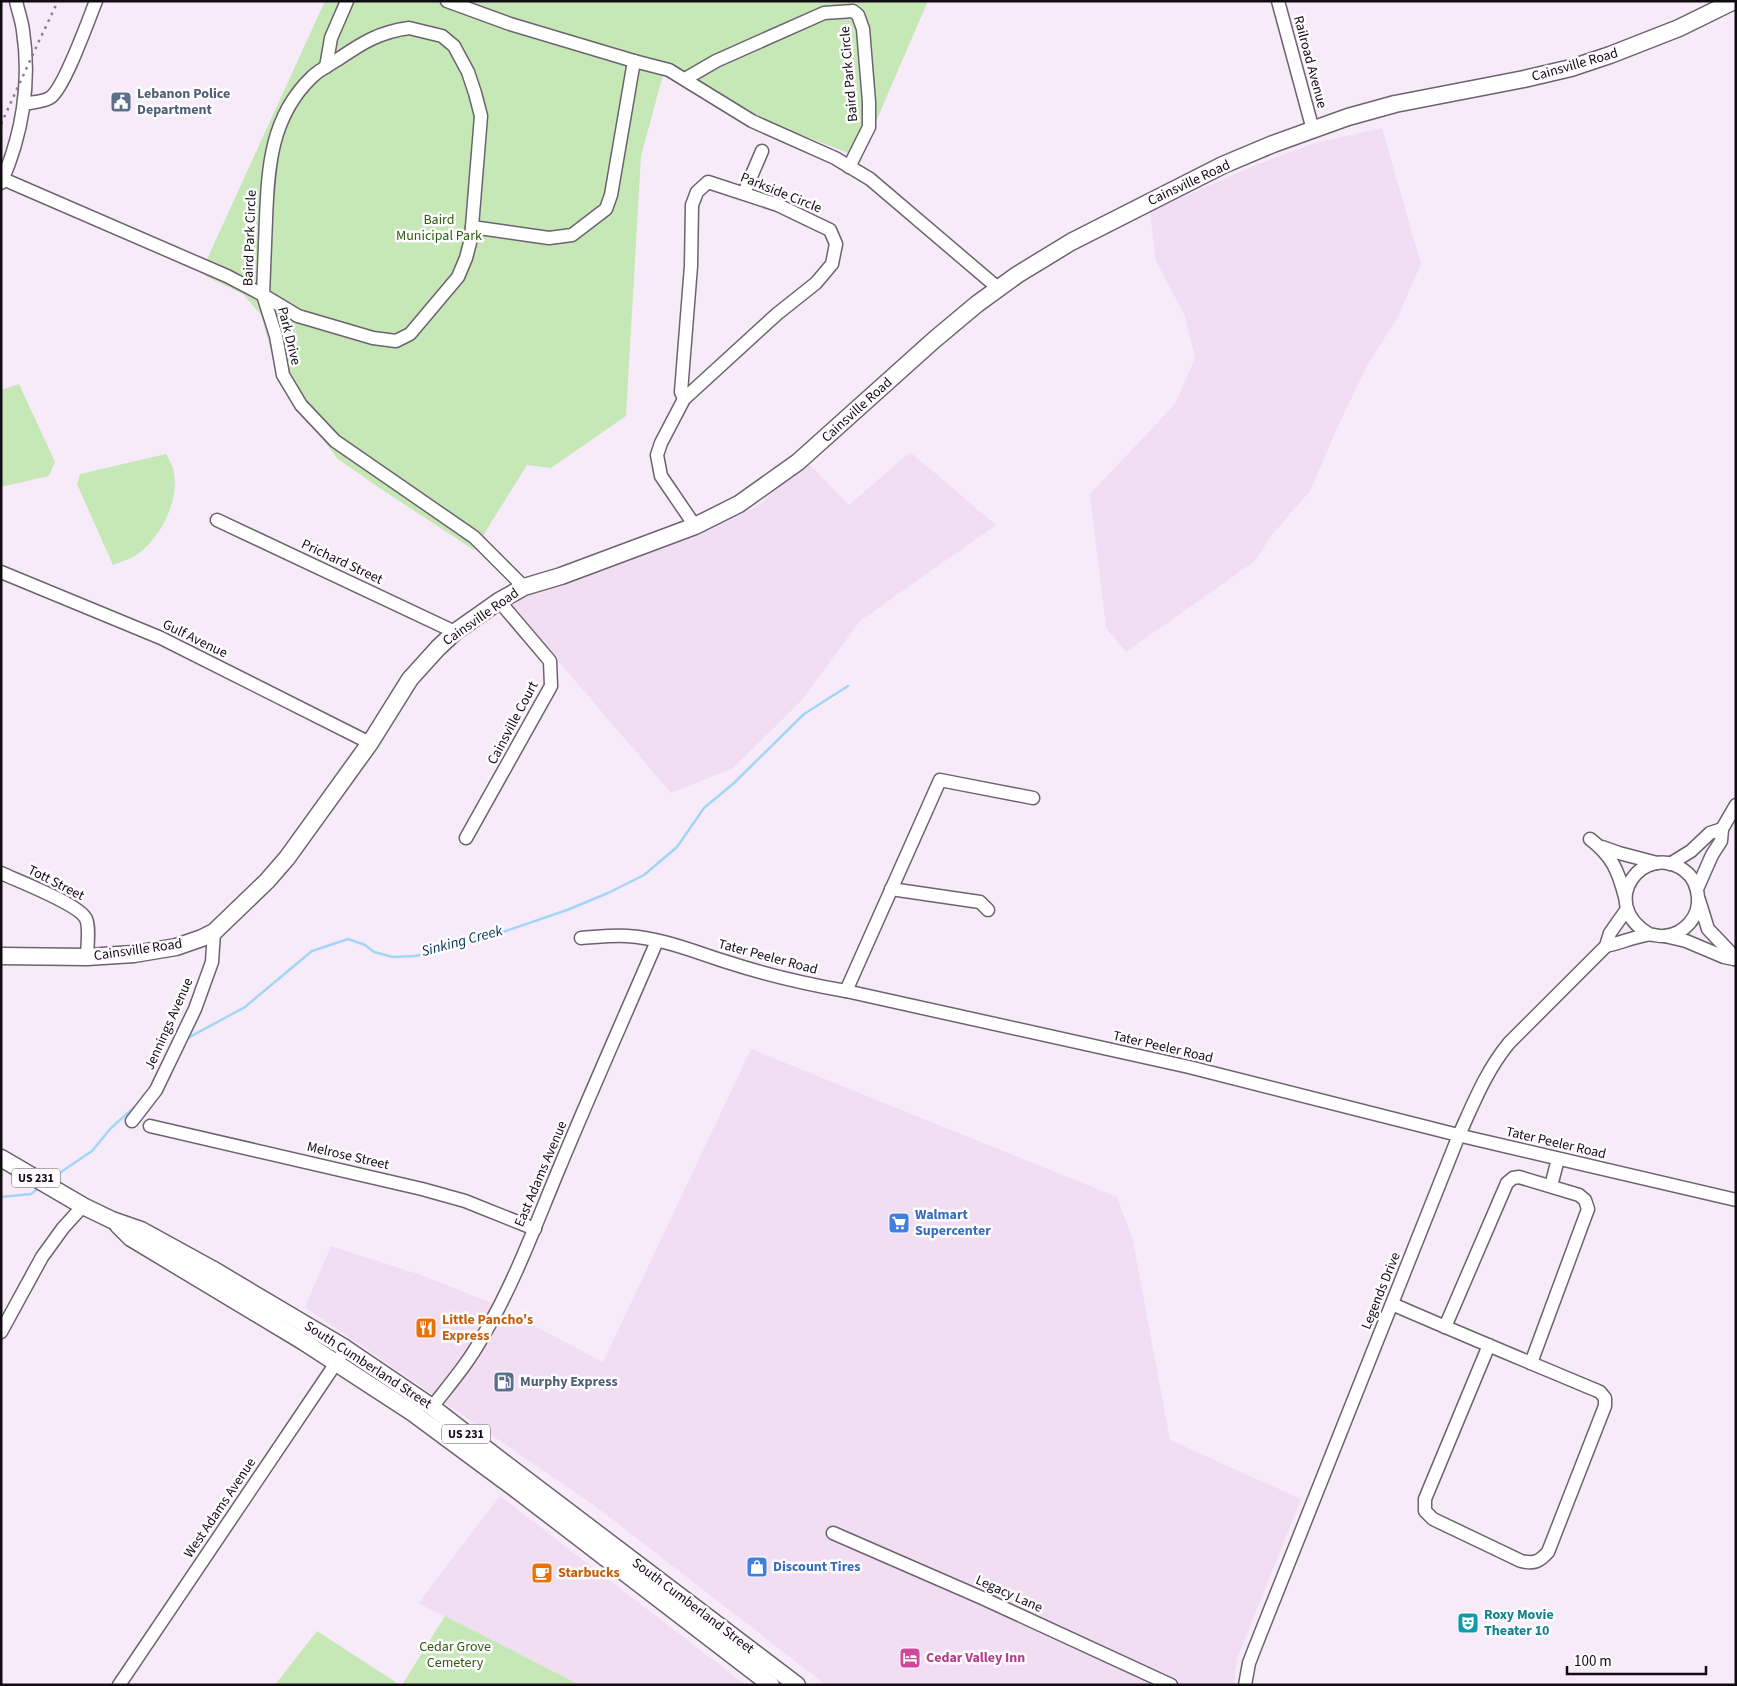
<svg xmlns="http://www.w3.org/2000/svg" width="1737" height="1686" viewBox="0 0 1737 1686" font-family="'Source Sans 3',sans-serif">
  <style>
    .built { fill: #f1def3 }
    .green { fill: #c5e8b6 }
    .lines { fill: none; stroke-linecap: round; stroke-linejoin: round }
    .stream { stroke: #a2d5f8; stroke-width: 2.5 }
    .minor-casing { stroke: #6d626f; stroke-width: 15 }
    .major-casing { stroke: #6d626f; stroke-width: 19 }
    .minor { stroke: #fff; stroke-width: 12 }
    .major { stroke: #fff; stroke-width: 16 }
    .rail { stroke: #867d87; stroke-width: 2.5; stroke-dasharray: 2.5 5; stroke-linecap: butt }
    .labels { text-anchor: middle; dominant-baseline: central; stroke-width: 5; stroke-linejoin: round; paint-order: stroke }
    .shield { fill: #fffcff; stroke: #585458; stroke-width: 1 }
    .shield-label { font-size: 12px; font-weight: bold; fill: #100c11 }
    .street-label { font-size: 14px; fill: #100c11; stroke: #fffcff }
    .service-label { font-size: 14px; font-weight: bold; fill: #4e5e75; stroke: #fffcff; text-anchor: start }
    .park-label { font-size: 14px; fill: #2c5d0c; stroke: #fffcff }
    .shop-label { font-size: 14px; font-weight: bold; fill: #366cbe; stroke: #fffcff; text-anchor: start }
    .food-label { font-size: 14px; font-weight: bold; fill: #c56008; stroke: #fffcff; text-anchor: start }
    .culture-label { font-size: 14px; font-weight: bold; fill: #0d838f; stroke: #fffcff; text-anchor: start }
    .hotel-label { font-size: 14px; font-weight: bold; fill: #b23c85; stroke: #fffcff; text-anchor: start }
    .water-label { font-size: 15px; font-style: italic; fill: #003653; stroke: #fffcff }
  </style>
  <rect width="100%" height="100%" fill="#f8ebf9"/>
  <g class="built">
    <polygon points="1382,128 1421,264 1398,317 1368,364 1339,424 1310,491 1271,536 1255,561 1126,652 1106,628 1090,494 1175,404 1195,358 1185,316 1156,261 1150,212 1253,166 1315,143"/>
    <polygon points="910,452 996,525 860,621 801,701 733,768 671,793 508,602 700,535 759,505 807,462 849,505"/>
    <polygon points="751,1049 1117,1197 1133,1241 1170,1440 1301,1499 1237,1659 1234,1685 826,1685 595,1506 305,1307 331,1246 424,1276 489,1302 603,1362"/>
    <polygon points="500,1496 725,1669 745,1685 580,1685 418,1603"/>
  </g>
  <g class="green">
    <polygon points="325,1 928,1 886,98 861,158 771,123 666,64 641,156 626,416 551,468 527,465 474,550 381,489 338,459 289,396 275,365 261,315 243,294 205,276 208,257"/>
    <polygon points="19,384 55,462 49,476 1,487 1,390"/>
    <path d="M166,454C168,458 171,463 173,468C181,498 162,536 138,554C131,559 121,562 113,565L77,484L80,474Z"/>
    <polygon points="445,1616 580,1685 402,1685"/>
    <polygon points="317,1631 400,1685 275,1685"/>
  </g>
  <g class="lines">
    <g class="stream">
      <polyline points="186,1039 245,1007 312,951 348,939 365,945 374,952 393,957 415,956 438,951 459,946 477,937 500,933 567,910 608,893 644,875 677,847 704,808 734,783 804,714 848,686"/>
      <polyline points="49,1180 92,1151 111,1128 139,1103"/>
      <polyline points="1,1197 31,1194 39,1188"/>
    </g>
    <g class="minor-casing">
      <g id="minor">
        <polyline points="447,1 510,24 634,61 669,70 752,121 835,158 870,179 998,288"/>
        <polyline points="1278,1 1313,130"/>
        <path d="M409,28L442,36L454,46L468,72L475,93L481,116L471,239L466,258L458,277L410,334L396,341L373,338L298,316L263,295C264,270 265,244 266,219C268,167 271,116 312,77C319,70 329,65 337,60C362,43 379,32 409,28Z"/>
        <polyline points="326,67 331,38 347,1"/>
        <polyline points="685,79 716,61 824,13 853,11 858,15 863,29 869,102 869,127 849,167"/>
        <path d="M24,104C32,102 45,102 51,97C65,86 88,21 96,1"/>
        <polyline points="3,179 227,276 263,295 276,336 283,375 301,405 335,441 474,537 524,587"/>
        <path d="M1,183C22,136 31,83 23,31C22,21 18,11 16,1"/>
        <polyline points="744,193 762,151"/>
        <polyline points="472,227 549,238 572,235 606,209 611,195 634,61"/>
        <polyline points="684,399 681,392 691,266 692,205 697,192 708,182 778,205 807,219 830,230 836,244 832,264 816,283 777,314 684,399 661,443 657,455 661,476 695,526"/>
        <polyline points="217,520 455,632"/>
        <polyline points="1,572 161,638 370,743"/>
        <polyline points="466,838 551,686 550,661 499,601"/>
        <path d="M1590,839C1612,856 1618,870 1625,897"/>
        <polyline points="1602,847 1619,853 1657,863"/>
        <polyline points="1670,864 1691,851 1710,833 1722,829"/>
        <path d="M1,873C18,881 79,904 86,919C90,927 87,948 87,957"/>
        <polyline points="891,889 980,902 988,910"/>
        <polyline points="1697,889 1712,855 1721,841 1722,829 1736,805"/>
        <polyline points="1699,900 1708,929 1729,951 1734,959"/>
        <polyline points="1665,936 1686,941 1724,957 1734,959"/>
        <path d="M581,938C597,937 612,935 627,936C662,938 695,952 727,962C767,975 806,984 846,991L1189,1067L1466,1137L1736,1200"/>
        <path d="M1606,946C1619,943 1632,938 1646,935C1652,933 1658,937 1665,936C1684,934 1700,917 1698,897C1697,887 1693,877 1685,871C1644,840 1596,903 1649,934"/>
        <polyline points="846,991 940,780 1033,798"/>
        <polyline points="132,1121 156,1090 195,1009 212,962 214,932"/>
        <polyline points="150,1126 422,1189 465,1201 535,1229"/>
        <polyline points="1551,1186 1558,1159"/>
        <path d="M1392,1304C1461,1334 1531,1363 1600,1392L1605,1398V1406L1548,1552C1539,1562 1534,1564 1521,1561L1433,1519L1425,1511V1499L1489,1345"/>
        <polyline points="1445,1327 1507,1183 1513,1178 1519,1177 1579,1195 1585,1200 1588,1209 1531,1363"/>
        <polyline points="1,1332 42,1257 63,1228 83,1206"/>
        <path d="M432,1407C450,1384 469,1362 483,1336C514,1284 535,1226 558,1171C590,1094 624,1018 657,941"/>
        <polyline points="833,1533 980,1597 1171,1685"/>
        <polyline points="119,1685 340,1357"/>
        <path d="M1245,1685L1249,1663L1256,1645L1459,1135C1474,1102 1486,1071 1509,1043L1606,946L1610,933L1627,909"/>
      </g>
    </g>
    <g class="major-casing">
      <g id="major">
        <polyline points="1,956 87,957 134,954 176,947 202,938 214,932 267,881 287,858 370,743 410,679 438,648 455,632 499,601 524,587 561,576 695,526 739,504 798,462 934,340 977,304 1017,275 1071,242 1223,165 1273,144 1348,117 1395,104 1524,79 1571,68 1610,55 1679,28 1734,1"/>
        <polyline points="1,1158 83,1206 112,1220 141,1230 212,1269 345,1348 432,1407 503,1462 797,1685"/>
        <polyline points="118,1225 131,1238 304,1342 413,1413 517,1490 771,1685"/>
      </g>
    </g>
    <use href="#minor" class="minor"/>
    <use href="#major" class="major"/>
    <polyline class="rail" points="1,124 39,41 58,1"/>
  </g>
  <defs>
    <g id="civic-square" transform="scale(1.125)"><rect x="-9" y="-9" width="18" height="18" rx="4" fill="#5c6f8a" stroke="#fffcff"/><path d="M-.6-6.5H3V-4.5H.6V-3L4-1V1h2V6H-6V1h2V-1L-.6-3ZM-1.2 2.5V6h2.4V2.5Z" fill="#fff"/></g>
    <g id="supermarket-square" transform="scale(1.125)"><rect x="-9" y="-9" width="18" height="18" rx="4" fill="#3f7fe0" stroke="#fffcff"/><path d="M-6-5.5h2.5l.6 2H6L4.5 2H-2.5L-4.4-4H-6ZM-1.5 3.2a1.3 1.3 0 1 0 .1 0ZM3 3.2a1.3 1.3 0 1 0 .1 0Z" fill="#fff"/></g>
    <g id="restaurant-square" transform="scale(1.125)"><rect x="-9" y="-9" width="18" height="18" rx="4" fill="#e8710a" stroke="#fffcff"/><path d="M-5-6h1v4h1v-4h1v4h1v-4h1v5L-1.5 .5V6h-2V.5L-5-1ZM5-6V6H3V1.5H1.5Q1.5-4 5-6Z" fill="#fff"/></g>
    <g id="fuel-square" transform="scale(1.125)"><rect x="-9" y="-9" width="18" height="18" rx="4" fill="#5c6f8a" stroke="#fffcff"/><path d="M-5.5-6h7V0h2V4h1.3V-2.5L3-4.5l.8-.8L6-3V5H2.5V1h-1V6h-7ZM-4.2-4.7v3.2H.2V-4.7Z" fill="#fff"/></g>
    <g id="shop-square" transform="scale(1.125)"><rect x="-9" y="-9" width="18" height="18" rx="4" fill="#3f7fe0" stroke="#fffcff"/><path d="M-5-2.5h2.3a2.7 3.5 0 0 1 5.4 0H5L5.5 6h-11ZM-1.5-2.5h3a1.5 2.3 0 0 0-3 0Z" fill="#fff"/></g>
    <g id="cafe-square" transform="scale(1.125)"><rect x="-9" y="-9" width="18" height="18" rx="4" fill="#e8710a" stroke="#fffcff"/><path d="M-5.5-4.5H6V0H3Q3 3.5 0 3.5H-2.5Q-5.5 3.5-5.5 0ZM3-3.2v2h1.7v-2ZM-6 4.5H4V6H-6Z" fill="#fff"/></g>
    <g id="theatre-square" transform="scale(1.125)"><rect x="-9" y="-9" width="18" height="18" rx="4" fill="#0f9aa8" stroke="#fffcff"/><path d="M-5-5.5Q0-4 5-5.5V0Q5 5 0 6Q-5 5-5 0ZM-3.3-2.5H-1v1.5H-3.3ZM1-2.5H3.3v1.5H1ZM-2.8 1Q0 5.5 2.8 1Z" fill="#fff"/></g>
    <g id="hotel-square" transform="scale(1.125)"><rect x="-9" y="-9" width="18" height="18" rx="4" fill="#d1479c" stroke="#fffcff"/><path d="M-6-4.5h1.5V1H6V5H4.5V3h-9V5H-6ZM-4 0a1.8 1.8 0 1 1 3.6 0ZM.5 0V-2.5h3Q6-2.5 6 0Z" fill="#fff"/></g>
  </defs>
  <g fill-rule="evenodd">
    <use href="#civic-square" x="121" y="102"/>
    <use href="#supermarket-square" x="899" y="1223"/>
    <use href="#restaurant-square" x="426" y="1328"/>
    <use href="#fuel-square" x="504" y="1382"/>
    <use href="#shop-square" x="757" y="1567"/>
    <use href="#cafe-square" x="542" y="1573"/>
    <use href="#theatre-square" x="1468" y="1623"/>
    <use href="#hotel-square" x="910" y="1658"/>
  </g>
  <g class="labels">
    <g class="shield">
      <rect x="12" y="1168.5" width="48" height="19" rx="4"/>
      <rect x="442" y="1424.5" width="48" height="19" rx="4"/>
    </g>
    <g class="shield-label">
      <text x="36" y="1178">US 231</text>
      <text x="466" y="1434">US 231</text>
    </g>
    <g class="street-label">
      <text transform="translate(1310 62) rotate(75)">Railroad Avenue</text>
      <text transform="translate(1575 65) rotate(-16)">Cainsville Road</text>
      <text transform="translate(849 74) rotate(-95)">Baird Park Circle</text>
      <text transform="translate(1189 183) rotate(-25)">Cainsville Road</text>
      <text transform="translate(781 193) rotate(22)">Parkside Circle</text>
      <text transform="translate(250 238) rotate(-88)">Baird Park Circle</text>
      <text transform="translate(289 336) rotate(76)">Park Drive</text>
      <text transform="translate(857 410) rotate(-42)">Cainsville Road</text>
      <text transform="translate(342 562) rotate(25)">Prichard Street</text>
      <text transform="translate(481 617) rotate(-35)">Cainsville Road</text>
      <text transform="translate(195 639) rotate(26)">Gulf Avenue</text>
      <text transform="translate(513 723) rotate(-62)">Cainsville Court</text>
      <text transform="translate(56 883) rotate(27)">Tott Street</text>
      <text transform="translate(138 950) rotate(-8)">Cainsville Road</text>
      <text transform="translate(768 957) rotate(15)">Tater Peeler Road</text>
      <text transform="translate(169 1024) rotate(-66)">Jennings Avenue</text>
      <text transform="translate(1163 1047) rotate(13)">Tater Peeler Road</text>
      <text transform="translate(1556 1143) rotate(13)">Tater Peeler Road</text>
      <text transform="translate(348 1156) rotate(13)">Melrose Street</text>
      <text transform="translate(541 1174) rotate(-67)">East Adams Avenue</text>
      <text transform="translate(1381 1291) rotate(-68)">Legends Drive</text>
      <text transform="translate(368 1365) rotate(33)">South Cumberland Street</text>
      <text transform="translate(220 1508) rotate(-56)">West Adams Avenue</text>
      <text transform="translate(1009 1594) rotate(24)">Legacy Lane</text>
      <text transform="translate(693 1606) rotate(37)">South Cumberland Street</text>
    </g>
    <g class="service-label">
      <text x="137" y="94">Lebanon Police<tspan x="137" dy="16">Department</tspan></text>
      <text x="520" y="1382">Murphy Express</text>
    </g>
    <g class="park-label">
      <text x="439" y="220">Baird<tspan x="439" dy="16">Municipal Park</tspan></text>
      <text x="455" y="1647">Cedar Grove<tspan x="455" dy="16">Cemetery</tspan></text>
    </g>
    <g class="shop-label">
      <text x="915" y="1215">Walmart<tspan x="915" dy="16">Supercenter</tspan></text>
      <text x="773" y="1567">Discount Tires</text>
    </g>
    <g class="food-label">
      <text x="442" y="1320">Little Pancho's<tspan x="442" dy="16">Express</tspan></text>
      <text x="558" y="1573">Starbucks</text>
    </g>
    <g class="culture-label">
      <text x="1484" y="1615">Roxy Movie<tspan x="1484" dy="16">Theater 10</tspan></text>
    </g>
    <g class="hotel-label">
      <text x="926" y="1658">Cedar Valley Inn</text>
    </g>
    <g class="water-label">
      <text transform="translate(462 941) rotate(-15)">Sinking Creek</text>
    </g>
  </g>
  <rect width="1737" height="1686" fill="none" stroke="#100c11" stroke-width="5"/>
  <path d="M1567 1666v8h139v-8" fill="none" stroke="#100c11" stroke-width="2.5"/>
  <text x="1574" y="1666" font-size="15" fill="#100c11" stroke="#fffcff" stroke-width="4" paint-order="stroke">100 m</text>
</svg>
